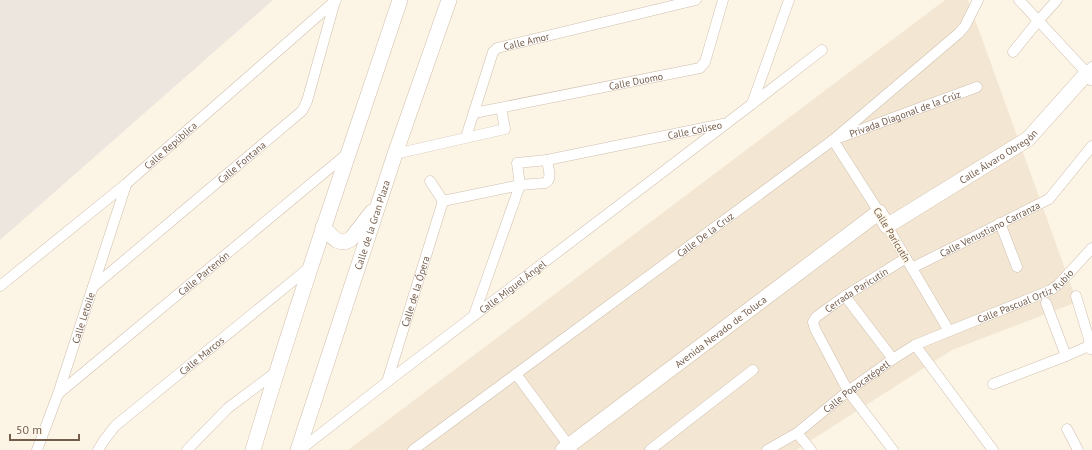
<svg xmlns="http://www.w3.org/2000/svg" width="1092" height="450" viewBox="0 0 1092 450" font-family="'PT Sans',sans-serif">
  <style>
    .residential { fill: #f3e7d3 }
    .industrial { fill: #ece6df }
    .lines { fill: none; stroke-linecap: round; stroke-linejoin: round }
    .street-casing { stroke: #cfbfae; stroke-width: 11 }
    .secondary-casing { stroke: #d2bfab; stroke-width: 16 }
    .street { stroke: #fff; stroke-width: 10 }
    .secondary { stroke: #fff; stroke-width: 15 }
    .labels { text-anchor: middle; dominant-baseline: central; stroke-width: 3; stroke-linejoin: round; paint-order: stroke }
    .street-label { font-size: 10px; fill: #745c4a; stroke: #fff8eb }
  </style>
  <rect width="100%" height="100%" fill="#fcf4e5"/>
  <polygon class="residential" points="945,0 968,0 1077,302 952,350 796,450 348,450"/>
  <polygon class="industrial" points="0,0 273,0 0,240"/>
  <g class="lines">
    <g class="street-casing">
      <g id="street">
        <polyline points="1019,0 1087,73 1092,67"/>
        <polyline points="1013,52 1038,21 1057,0"/>
        <polyline points="752,104 822,50"/>
        <path id="s1" d="M474,113L700,68L705,62L723,0"/>
        <path id="s2" d="M466,137L493,52L497,48L696,0"/>
        <path id="s3" d="M841,137L977,87"/>
        <polyline points="833,140 879,212"/>
        <polyline points="395,154 505,129 501,108"/>
        <path d="M430,181L443,201L520,185L545,183C553,180 548,168 547,160"/>
        <polyline points="1000,223 1017,267"/>
        <polyline points="887,226 949,331"/>
        <path id="s4" d="M912,268L1049,199L1092,146"/>
        <path id="s5" d="M0,286L126,184L336,0"/>
        <path id="s6" d="M93,287L302,111L307,101L335,1"/>
        <polyline points="845,296 893,359"/>
        <polyline points="1076,296 1092,349"/>
        <polyline points="1046,303 1066,356"/>
        <path id="s7" d="M474,315L520,185L517,163L547,160L723,124"/>
        <polyline points="915,345 993,450"/>
        <polyline points="516,374 572,450"/>
        <path id="s8" d="M387,382L443,201"/>
        <polyline points="993,384 1066,356 1091,345"/>
        <path id="s9" d="M58,394L348,153"/>
        <polyline points="1067,429 1078,450"/>
        <polyline points="797,433 811,450"/>
        <path id="s10" d="M37,450L58,394L126,185"/>
        <path id="s11" d="M98,450L105,439L115,426L310,267"/>
        <polyline points="187,450 228,408 276,372"/>
        <path id="s12" d="M300,450L387,382L752,104L789,0"/>
        <path id="s13" d="M413,450L833,140L959,33L965,26L978,0"/>
        <polyline points="650,450 753,370"/>
        <path id="s14" d="M767,450L797,433L848,391L893,359L915,345L1051,290L1059,284L1092,248"/>
        <path id="s15" d="M893,450L848,391L815,329L813,322L816,317L845,296L906,258"/>
      </g>
    </g>
    <g class="secondary-casing">
      <g id="secondary">
        <path d="M323,227C332,236 338,247 351,239L372,212"/>
        <polyline points="1092,344 1091,345 1092,347"/>
        <path d="M253,450C298,299 350,150 400,0"/>
        <path id="s16" d="M298,450L395,154L449,0"/>
        <path id="s17" d="M563,450L879,212L887,226L1028,139L1087,73L1092,78"/>
      </g>
    </g>
    <use href="#street" class="street"/>
    <use href="#secondary" class="secondary"/>
  </g>
  <g class="labels">
    <g class="street-label">
      <text stroke="none"><textPath href="#s2" startOffset="125">Calle Amor</textPath></text>
      <text stroke="none"><textPath href="#s1" startOffset="165">Calle Duomo</textPath></text>
      <text stroke="none"><textPath href="#s3" startOffset="68">Privada Diagonal de la Crúz</textPath></text>
      <text stroke="none"><textPath href="#s7" startOffset="341">Calle Coliseo</textPath></text>
      <text stroke="none"><textPath href="#s5" startOffset="221">Calle República</textPath></text>
      <text stroke="none"><textPath href="#s17" startOffset="543">Calle Álvaro Obregón</textPath></text>
      <text stroke="none"><textPath href="#s6" startOffset="194">Calle Fontana</textPath></text>
      <text stroke="none"><textPath href="#s16" startOffset="237">Calle de la Gran Plaza</textPath></text>
      <text stroke="none"><textPath href="#s4" startOffset="87">Calle Venustiano Carranza</textPath></text>
      <text stroke="none"><textPath href="#s13" startOffset="363">Calle De la Cruz</textPath></text>
      <text transform="translate(892 235) rotate(59)">Calle Paricutín</text>
      <text stroke="none"><textPath href="#s9" startOffset="189">Calle Partenón</textPath></text>
      <text stroke="none"><textPath href="#s12" startOffset="268">Calle Miguel Ángel</textPath></text>
      <text stroke="none"><textPath href="#s8" startOffset="95">Calle de la Ópera</textPath></text>
      <text stroke="none"><textPath href="#s15" startOffset="206">Cerrada Paricutín</textPath></text>
      <text stroke="none"><textPath href="#s14" startOffset="303">Calle Pascual Ortíz Rubio</textPath></text>
      <text stroke="none"><textPath href="#s10" startOffset="140">Calle Letoile</textPath></text>
      <text stroke="none"><textPath href="#s17" startOffset="197">Avenida Nevado de Toluca</textPath></text>
      <text stroke="none"><textPath href="#s11" startOffset="141">Calle Marcos</textPath></text>
      <text stroke="none"><textPath href="#s14" startOffset="110">Calle Popocatépetl</textPath></text>
    </g>
  </g>
  <path d="M10 434v6h69v-6" fill="none" stroke="#745c4a" stroke-width="2"/>
  <text x="16" y="434" font-size="12" fill="#745c4a" stroke="#fff8eb" stroke-width="3" paint-order="stroke">50 m</text>
</svg>
